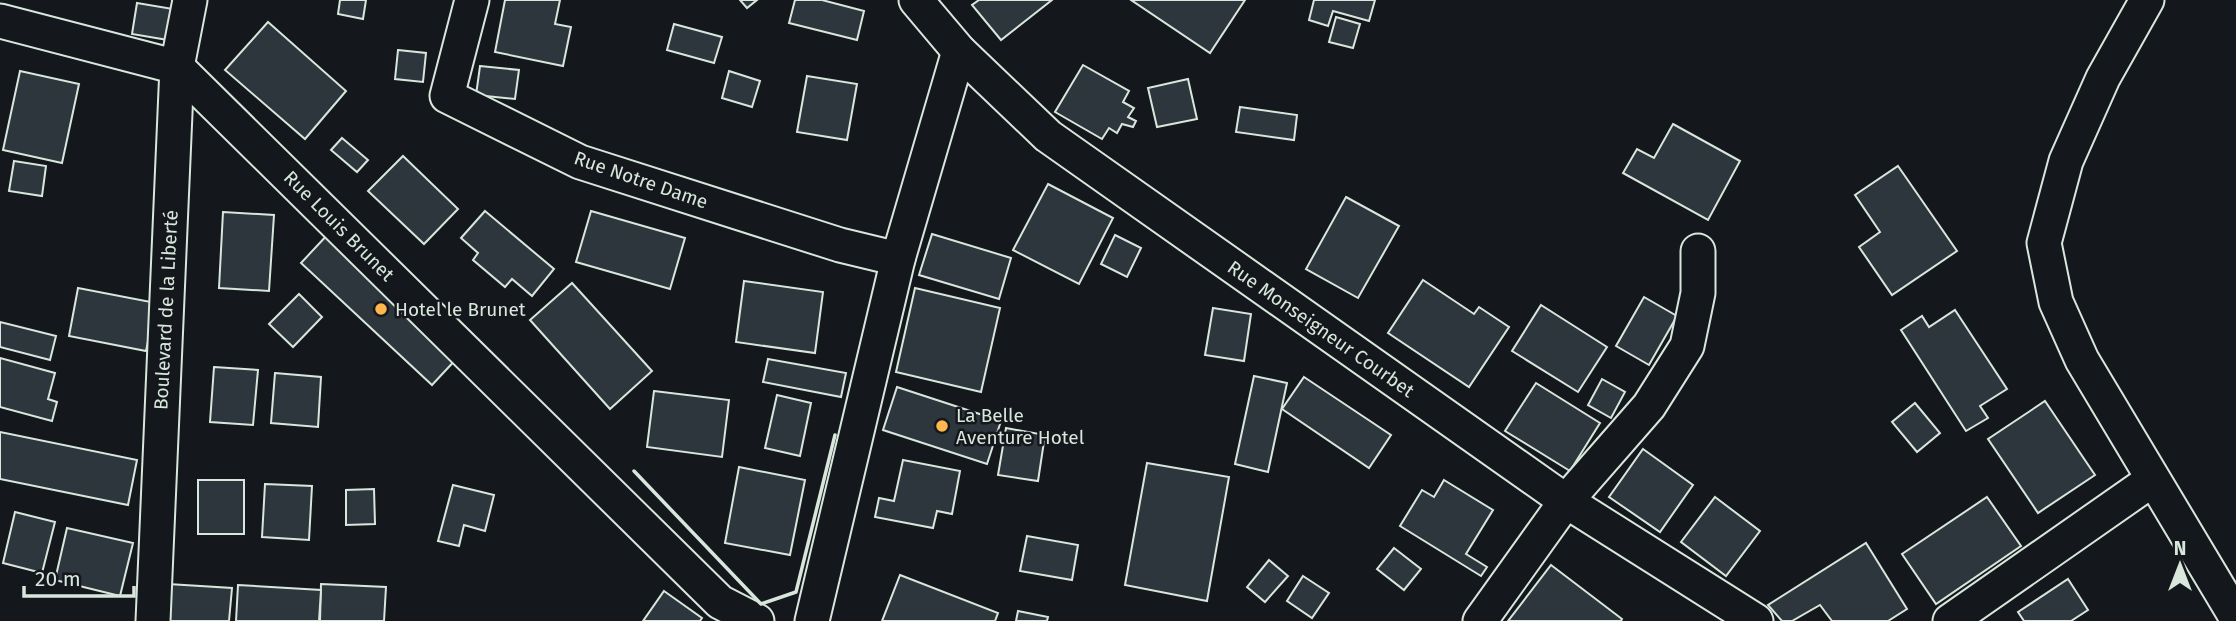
<svg xmlns="http://www.w3.org/2000/svg" width="2236" height="621" viewBox="0 0 2236 621" font-family="'Fira Sans',sans-serif">
  <style>
    .building { fill: #2c363c; stroke: #d8e6dc; stroke-width: 2 }
    .lines { fill: none; stroke-linecap: round; stroke-linejoin: round }
    .street-casing { stroke: #d8e6dc; stroke-width: 37 }
    .street { stroke: #14181c; stroke-width: 33 }
    .wall { stroke: #d8e6dc; stroke-width: 3.5 }
    .poi-dot { fill: #ffb74d; stroke: #14181c; stroke-width: 2.5 }
    .labels { text-anchor: middle; dominant-baseline: central; stroke-width: 5; stroke-linejoin: round; paint-order: stroke }
    .street-label { font-size: 19px; fill: #d8e6dc; stroke: #14181c }
    .poi-label { font-size: 19px; fill: #d8e6dc; stroke: #14181c; text-anchor: start }
  </style>
  <rect width="100%" height="100%" fill="#14181c"/>
  <g class="building">
    <polygon points="340,0 366,0 363,19 338,14"/>
    <polygon points="505,0 560,0 555,24 571,27 563,66 495,52"/>
    <polygon points="740,0 757,0 747,8"/>
    <polygon points="795,0 822,0 864,11 857,40 789,23"/>
    <polygon points="979,0 1052,0 1001,40 972,5"/>
    <polygon points="1131,0 1245,0 1210,53"/>
    <polygon points="1314,0 1375,0 1369,21 1333,11 1328,26 1309,20"/>
    <polygon points="137,3 173,9 168,40 132,34"/>
    <polygon points="1336,17 1360,24 1353,48 1329,42"/>
    <polygon points="268,22 346,91 305,139 225,70"/>
    <polygon points="674,24 722,37 714,63 667,50"/>
    <polygon points="398,50 426,53 423,82 395,79"/>
    <polygon points="1083,65 1129,91 1123,102 1134,108 1128,117 1136,121 1133,127 1122,124 1117,133 1109,128 1102,139 1055,112"/>
    <polygon points="480,66 519,70 515,99 476,95"/>
    <polygon points="20,71 79,84 62,163 3,150"/>
    <polygon points="729,71 760,81 752,107 722,98"/>
    <polygon points="807,76 857,84 847,140 797,132"/>
    <polygon points="1188,79 1197,119 1157,127 1148,88"/>
    <polygon points="1240,107 1297,115 1294,140 1236,132"/>
    <polygon points="1673,124 1740,161 1708,220 1623,173 1637,149 1654,158"/>
    <polygon points="342,138 368,160 357,172 331,150"/>
    <polygon points="403,156 458,209 424,244 368,191"/>
    <polygon points="14,161 46,166 42,196 9,191"/>
    <polygon points="1898,166 1957,251 1892,295 1859,247 1880,232 1855,195"/>
    <polygon points="1048,184 1113,218 1079,284 1013,250"/>
    <polygon points="1346,197 1399,226 1358,298 1306,269"/>
    <polygon points="485,211 554,269 532,296 512,279 505,287 473,260 478,253 461,238"/>
    <polygon points="591,211 685,238 670,289 576,262"/>
    <polygon points="223,212 274,215 269,291 219,288"/>
    <polygon points="330,232 460,355 432,385 301,263"/>
    <polygon points="932,234 1011,258 999,299 919,275"/>
    <polygon points="1115,235 1141,248 1127,277 1101,264"/>
    <polygon points="1423,280 1474,314 1479,307 1509,327 1469,387 1388,333"/>
    <polygon points="744,281 823,292 815,353 736,342"/>
    <polygon points="572,283 652,371 610,409 530,320"/>
    <polygon points="78,288 156,303 146,351 69,336"/>
    <polygon points="915,288 1000,308 981,392 896,372"/>
    <polygon points="299,294 322,317 293,347 269,324"/>
    <polygon points="1644,297 1677,316 1649,365 1616,346"/>
    <polygon points="1541,305 1607,347 1578,392 1512,351"/>
    <polygon points="1213,308 1251,314 1244,361 1205,355"/>
    <polygon points="1955,310 2007,389 1980,406 1988,418 1966,431 1901,330 1922,316 1929,327"/>
    <polygon points="0,322 56,336 50,360 0,347"/>
    <polygon points="0,358 55,373 48,399 57,402 52,421 0,407"/>
    <polygon points="768,359 846,373 841,397 763,382"/>
    <polygon points="214,367 258,370 253,425 210,422"/>
    <polygon points="275,373 321,377 318,427 271,423"/>
    <polygon points="1254,376 1287,383 1268,472 1235,464"/>
    <polygon points="1304,377 1391,435 1369,468 1282,409"/>
    <polygon points="1602,379 1625,392 1611,418 1588,405"/>
    <polygon points="1536,383 1600,423 1570,471 1505,431"/>
    <polygon points="897,387 1001,421 987,464 883,430"/>
    <polygon points="654,391 729,400 722,457 647,447"/>
    <polygon points="777,395 811,403 800,456 765,448"/>
    <polygon points="2045,401 2095,475 2038,513 1988,439"/>
    <polygon points="1915,403 1940,433 1917,452 1892,422"/>
    <polygon points="1006,428 1045,435 1038,481 998,475"/>
    <polygon points="0,432 137,460 128,505 0,479"/>
    <polygon points="1643,449 1693,485 1660,532 1609,497"/>
    <polygon points="903,460 960,471 952,514 937,511 933,528 875,517 879,498 894,501"/>
    <polygon points="1147,463 1229,477 1207,601 1125,585"/>
    <polygon points="739,467 805,480 790,555 725,543"/>
    <rect x="198" y="480" width="46" height="54"/>
    <polygon points="1444,480 1493,510 1466,554 1487,567 1481,576 1400,526 1422,490 1434,497"/>
    <polygon points="265,484 312,486 309,540 262,537"/>
    <polygon points="453,485 494,495 485,531 464,525 459,546 438,541"/>
    <polygon points="374,489 375,524 346,525 346,490"/>
    <polygon points="1715,497 1760,531 1726,576 1681,542"/>
    <polygon points="1987,497 2021,546 1936,604 1902,554"/>
    <polygon points="15,512 55,522 42,573 3,563"/>
    <polygon points="67,528 133,543 120,596 55,580"/>
    <polygon points="1027,536 1078,545 1072,580 1020,571"/>
    <polygon points="1866,543 1907,609 1888,621 1832,621 1820,605 1792,621 1782,621 1768,605"/>
    <polygon points="1394,548 1421,569 1404,590 1377,569"/>
    <polygon points="1269,560 1288,576 1265,602 1247,587"/>
    <polygon points="1551,565 1622,619 1621,621 1508,621"/>
    <polygon points="900,575 998,613 995,621 882,621"/>
    <polygon points="1303,576 1329,593 1312,618 1287,601"/>
    <polygon points="2068,579 2088,610 2071,621 2024,621 2018,612"/>
    <polygon points="168,584 232,588 229,621 165,621"/>
    <polygon points="321,584 386,587 384,621 320,621"/>
    <polygon points="238,585 321,590 319,621 236,621"/>
    <polygon points="664,591 702,618 700,621 643,621"/>
    <polygon points="1018,611 1048,617 1047,621 1016,621"/>
  </g>
  <g class="lines">
    <g class="street-casing">
      <g id="street">
        <polyline points="472,0 447,96 580,162 840,245 898,259"/>
        <polyline points="916,0 959,51 1048,136 1566,501 1756,621"/>
        <polyline points="2147,0 2103,78 2066,161 2044,243 2056,302 2082,360 2236,617"/>
        <polyline points="0,21 177,67 720,602 757,621"/>
        <polyline points="153,621 177,67 190,0"/>
        <polyline points="812,621 898,259 959,51"/>
        <polyline points="1480,621 1566,501 1649,406 1687,346 1698,293 1698,251"/>
        <polyline points="1950,621 2152,480"/>
      </g>
    </g>
    <use href="#street" class="street"/>
    <polyline class="wall" points="634,471 761,604 796,592 835,435"/>
  </g>
  <g class="poi-dot">
    <circle cx="381" cy="309" r="7"/>
    <circle cx="942" cy="426" r="7"/>
  </g>
  <g class="labels">
    <g class="street-label">
      <text transform="translate(641 180) rotate(19)">Rue Notre Dame</text>
      <text transform="translate(339 226) rotate(45)">Rue Louis Brunet</text>
      <text transform="translate(166 310) rotate(-87)">Boulevard de la Liberté</text>
      <text transform="translate(1321 329) rotate(35)">Rue Monseigneur Courbet</text>
    </g>
    <g class="poi-label">
      <text x="395" y="309">Hotel le Brunet</text>
      <text x="956" y="415">La Belle<tspan x="956" dy="22">Aventure Hotel</tspan></text>
    </g>
  </g>
  <g transform="translate(2180 565)" stroke="#14181c" stroke-width="5" paint-order="stroke">
  <path d="M0-5L12 26L0 18L-12 26Z" fill="#d8e6dc"/>
  <text y="-10" font-size="19" font-weight="bold" text-anchor="middle" fill="#d8e6dc">N</text>
  </g>
  <path d="M24 586v10h110v-10" fill="none" stroke="#d8e6dc" stroke-width="3.5"/>
  <text x="35" y="586" font-size="21" fill="#d8e6dc" stroke="#14181c" stroke-width="5" paint-order="stroke">20 m</text>
</svg>
